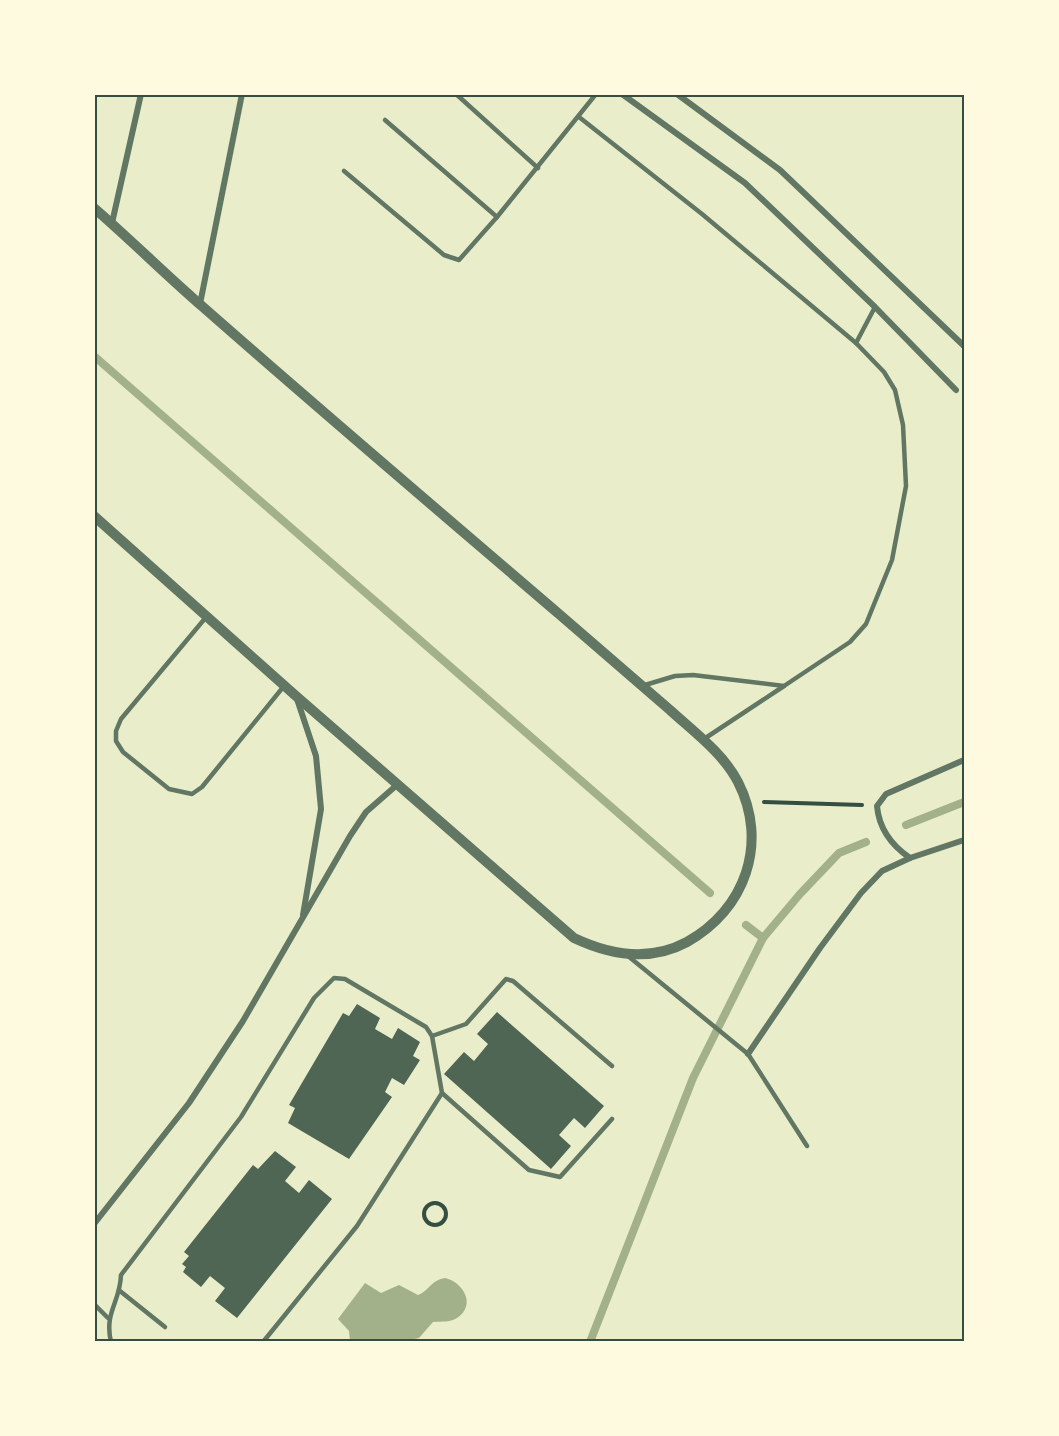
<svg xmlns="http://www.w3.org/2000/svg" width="1059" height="1436" viewBox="0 0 1059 1436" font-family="'Archivo Narrow',sans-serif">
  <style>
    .water { fill: #a3b18a }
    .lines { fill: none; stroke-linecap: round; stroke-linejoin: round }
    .stream { stroke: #a3b18a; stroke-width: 8 }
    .building { fill: #4f6655 }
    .path { stroke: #344e41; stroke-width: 4 }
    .service { stroke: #617663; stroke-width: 4.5 }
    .minor { stroke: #617663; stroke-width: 6 }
    .tertiary { stroke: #617663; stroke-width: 10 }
    .neatline { fill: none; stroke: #344e41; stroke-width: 2 }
  </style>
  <rect width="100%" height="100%" fill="#e9edc9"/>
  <path class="water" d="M445,1278C463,1282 477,1305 457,1318C449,1323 442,1321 433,1322L419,1338L402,1342L350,1341L349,1331L338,1319L365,1283L381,1293L399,1285L418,1295C429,1291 431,1280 445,1278Z"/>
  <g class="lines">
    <g class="stream">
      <polyline points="94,356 710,893"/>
      <polyline points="906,825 964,802"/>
      <polyline points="746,925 763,938"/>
      <polyline points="590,1342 693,1078 763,938 800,894 839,853 866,842"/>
    </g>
  </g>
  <g class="building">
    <polygon points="357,1004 380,1018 375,1029 392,1039 398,1028 420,1042 413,1056 420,1060 404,1085 392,1078 385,1092 392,1097 349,1159 288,1123 295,1108 289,1105 343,1013 349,1016"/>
    <polygon points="497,1012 604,1106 585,1128 574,1118 559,1135 571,1146 551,1169 444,1074 464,1052 474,1061 488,1044 477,1034"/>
    <polygon points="275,1151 296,1167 285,1181 299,1193 309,1180 332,1199 237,1318 215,1301 225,1288 210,1276 201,1287 183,1272 186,1267 182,1264 189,1256 184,1252 253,1165 258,1169"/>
  </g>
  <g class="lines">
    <g class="path">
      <polyline points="764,802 862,805"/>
      <circle cx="435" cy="1214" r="11"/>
    </g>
    <g class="service">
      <polyline points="456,94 538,168"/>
      <polyline points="579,117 702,214 856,343"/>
      <polyline points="385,120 497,217"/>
      <polyline points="344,171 444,255 459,260 497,217 596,94"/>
      <polyline points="207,616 121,719 116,731 116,741 123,752 169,789 192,794 202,787 284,686"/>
      <polyline points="645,685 675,676 693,675 784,686 850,642 866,624 892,560 906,486 903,425 895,390 884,372 856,343 875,307"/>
      <polyline points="704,739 784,686"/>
      <polyline points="628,956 748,1054 807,1146"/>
      <polyline points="432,1036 466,1024 506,979 513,981 612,1066"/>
      <polyline points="442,1093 529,1170 560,1177 612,1119"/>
      <polyline points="120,1291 165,1327"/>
      <polyline points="94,1304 108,1318"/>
      <path d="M111,1342C104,1312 120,1303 121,1275L241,1117L314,998L334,978L345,979L426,1027L432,1036L442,1093L357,1226L263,1342"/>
    </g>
    <g class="minor">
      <polyline points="622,94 745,183 875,307 956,390"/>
      <polyline points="677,94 780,170 964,346"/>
      <polyline points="112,223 141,94"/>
      <polyline points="200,304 242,94"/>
      <polyline points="297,699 316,756 321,809 303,915"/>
      <path d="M910,858C891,845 879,829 877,806L886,794L964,760"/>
      <polyline points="748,1054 820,948 861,893 882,871 910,858 964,840"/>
      <polyline points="94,1224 189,1103 243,1021 350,836 366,812 398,784"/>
    </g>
    <path class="tertiary" d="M94,208C131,240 166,275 203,307C320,410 440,512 559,614C596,646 633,678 670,710C694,732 723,753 738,782C769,843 745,910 687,942C650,962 610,955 574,938L296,696L94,516"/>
  </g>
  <rect width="1059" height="1436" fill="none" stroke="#fefae0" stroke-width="192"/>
  <rect x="96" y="96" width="867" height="1244" class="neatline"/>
</svg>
